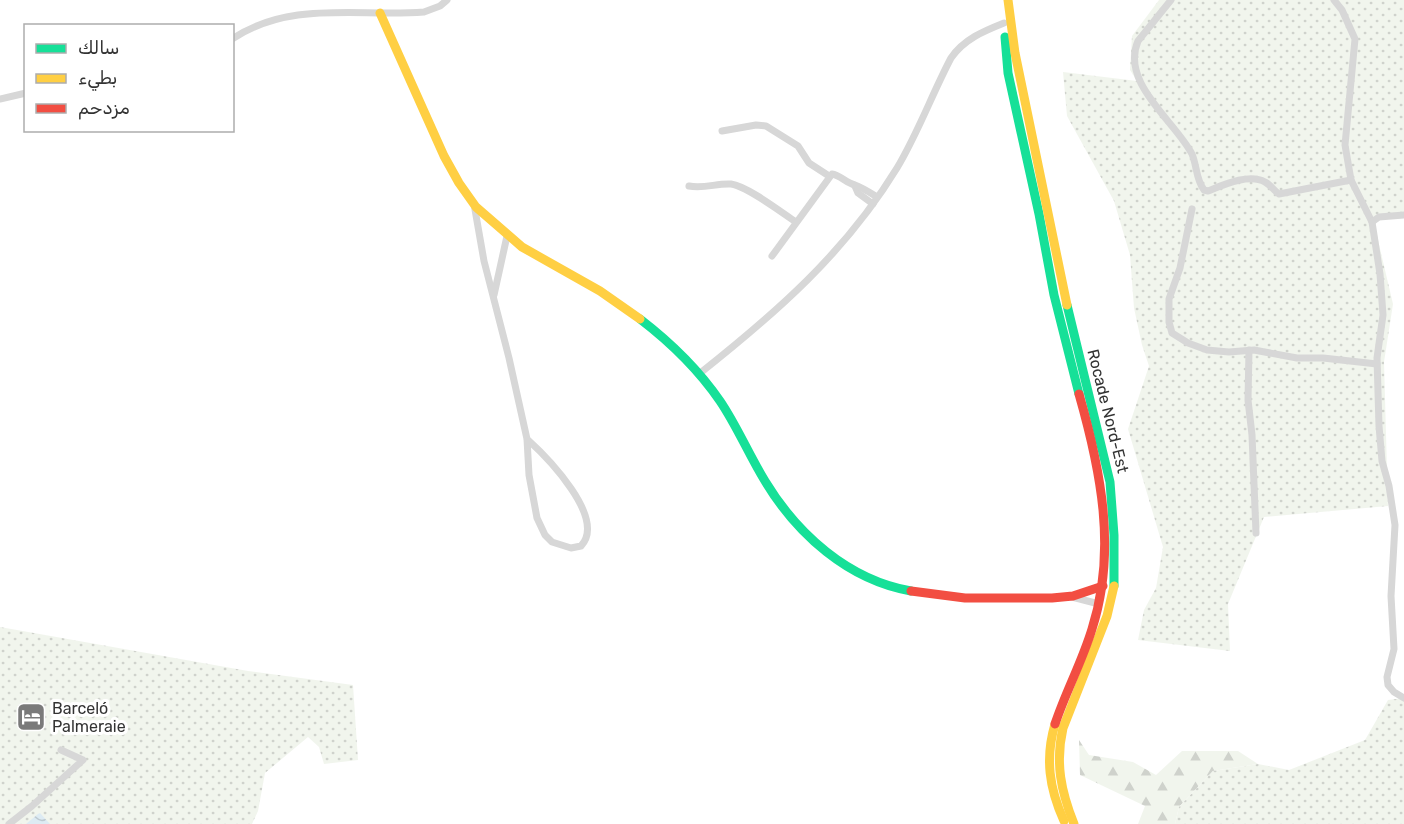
<svg xmlns="http://www.w3.org/2000/svg" width="1404" height="824" viewBox="0 0 1404 824" font-family="Rubik,'Noto Sans Arabic',sans-serif">
  <style>
    .forest { fill: url(#forest-firs) }
    .park { fill: url(#park-dots) }
    .water { fill: url(#water-waves) }
    .lines { fill: none; stroke-linecap: round; stroke-linejoin: round }
    .street { stroke: #d7d7d7; stroke-width: 7 }
    .fast { stroke: #16e098; stroke-width: 9 }
    .slow { stroke: #ffcf43; stroke-width: 9 }
    .jam { stroke: #f24e42; stroke-width: 9 }
    .labels { text-anchor: middle; dominant-baseline: central; stroke-width: 6; stroke-linejoin: round; paint-order: stroke }
    .street-label { font-size: 16px; fill: #333; stroke: #fff }
    .poi-label { font-size: 16px; fill: #333; stroke: #fff; text-anchor: start }
  </style>
  <defs>
    <pattern id="forest-firs" width="22" height="20" patternUnits="userSpaceOnUse" patternTransform="scale(1.5)"><rect width="22" height="20" fill="#f1f5ed"/><path d="M5 1l3.5 6h-7zM16 11l3.5 6h-7z" fill="#cfd2cc"/></pattern>
    <pattern id="park-dots" width="8" height="8" patternUnits="userSpaceOnUse" patternTransform="scale(1.5)"><rect width="8" height="8" fill="#f1f5ed"/><path d="M2 2h.1M6 6h.1" fill="none" stroke="#cfd2cc" stroke-width="1.8" stroke-linecap="round"/></pattern>
    <pattern id="water-waves" width="16" height="10" patternUnits="userSpaceOnUse" patternTransform="scale(1.5)"><rect width="16" height="10" fill="#ddebf3"/><path d="M0 5q4-4 8 0t8 0" fill="none" stroke="#becad1"/></pattern>
  </defs>
  <rect width="100%" height="100%" fill="#fff"/>
  <polygon class="forest" points="1079,740 1089,755 1133,762 1156,775 1182,751 1238,751 1258,764 1213,771 1179,807 1175,824 1138,824 1145,806 1080,775"/>
  <g class="park">
    <polygon points="1159,0 1404,0 1404,213 1373,219 1393,304 1384,362 1388,506 1264,517 1228,604 1230,651 1138,640 1144,610 1156,588 1163,547 1128,429 1149,366 1142,345 1134,308 1130,255 1114,201 1067,116 1063,72 1137,81 1130,70 1132,36"/>
    <polygon points="0,627 248,671 353,685 358,760 324,764 319,747 308,737 265,773 258,811 252,824 0,824"/>
    <polygon points="1404,698 1404,824 1175,824 1179,807 1213,771 1258,764 1289,770 1365,740 1388,700"/>
  </g>
  <polygon class="water" points="40,813 50,824 26,824 38,814"/>
  <g class="lines">
    <g class="street">
      <path d="M1171,0L1138,41C1120,83 1175,121 1192,154C1197,166 1196,180 1204,190L1208,191C1223,185 1249,173 1265,182C1271,185 1274,191 1279,194L1351,180"/>
      <polyline points="1334,0 1342,10 1355,39 1345,145 1351,180 1372,222 1380,274 1383,315 1377,358 1379,426 1382,461 1389,486 1395,525 1391,596 1394,649 1387,677 1388,685 1394,692 1404,698"/>
      <path d="M232,39C291,0 357,17 424,12L440,6L447,0"/>
      <polyline points="0,99 26,93"/>
      <polyline points="722,131 756,125 766,126 798,146 809,163 829,176"/>
      <path d="M689,186C704,189 717,183 731,184C747,186 781,212 796,222"/>
      <polyline points="855,186 858,193 873,204"/>
      <path d="M474,204L484,261L509,358L527,439L529,475L537,518L545,535L552,542L571,548L581,546C607,518 547,457 527,439"/>
      <polyline points="1192,209 1180,268 1169,299 1169,322 1172,333 1188,343 1207,350 1229,352 1254,350 1297,358 1323,358 1377,364"/>
      <polyline points="1372,222 1379,217 1404,215"/>
      <path d="M772,256L832,174C840,175 846,183 855,185C863,188 869,192 877,197"/>
      <polyline points="494,295 507,236"/>
      <polyline points="1249,350 1248,400 1252,435 1256,533"/>
      <path d="M699,374C776,313 845,253 897,168C918,133 932,94 951,58C964,39 984,31 1004,23"/>
      <polyline points="1072,597 1099,604"/>
      <polyline points="9,824 32,806 83,760 61,750"/>
    </g>
    <g class="fast">
      <polyline points="1005,37 1008,73 1039,214 1054,295 1079,394"/>
      <polyline points="1067,305 1110,482 1114,535 1114,586"/>
      <path d="M640,319C670,342 698,369 720,401C737,426 749,455 765,481C797,534 848,580 911,591"/>
    </g>
    <g class="slow">
      <polyline points="1008,0 1015,53 1067,305"/>
      <polyline points="380,13 444,156 459,183 476,207 522,247 600,291 640,319"/>
      <path d="M1055,724C1045,758 1049,788 1064,821"/>
      <path d="M1074,824C1061,791 1055,763 1063,728L1107,616L1114,586"/>
    </g>
    <g class="jam">
      <polyline points="911,591 965,598 1052,598 1073,596 1103,586"/>
      <path d="M1055,724C1066,691 1082,662 1092,629C1117,551 1101,471 1079,394"/>
    </g>
  </g>
  <defs>
    <g id="hotel-square" transform="scale(1.5)"><rect x="-9" y="-9" width="18" height="18" rx="4" fill="#7a7a7a" stroke="#fff"/><path d="M-6-4.5h1.5V1H6V5H4.5V3h-9V5H-6ZM-4 0a1.8 1.8 0 1 1 3.6 0ZM.5 0V-2.5h3Q6-2.5 6 0Z" fill="#fff"/></g>
  </defs>
  <g fill-rule="evenodd">
    <use href="#hotel-square" x="31" y="717"/>
  </g>
  <g class="labels">
    <g class="street-label">
      <text transform="translate(1108 411) rotate(76)">Rocade Nord-Est</text>
    </g>
    <g class="poi-label">
      <text x="52" y="708">Barceló<tspan x="52" dy="18">Palmeraie</tspan></text>
    </g>
  </g>
  <rect x="24" y="24" width="210" height="108" fill="#ffffff" stroke="#adadad" stroke-width="1.5"/>
  <rect x="36" y="44" width="30" height="9" fill="#16e098" stroke="#adadad" stroke-width="1.5"/>
  <text x="78" y="54" font-size="18" fill="#333333">سالك</text>
  <rect x="36" y="74" width="30" height="9" fill="#ffcf43" stroke="#adadad" stroke-width="1.5"/>
  <text x="78" y="84" font-size="18" fill="#333333">بطيء</text>
  <rect x="36" y="104" width="30" height="9" fill="#f24e42" stroke="#adadad" stroke-width="1.5"/>
  <text x="78" y="114" font-size="18" fill="#333333">مزدحم</text>
</svg>
